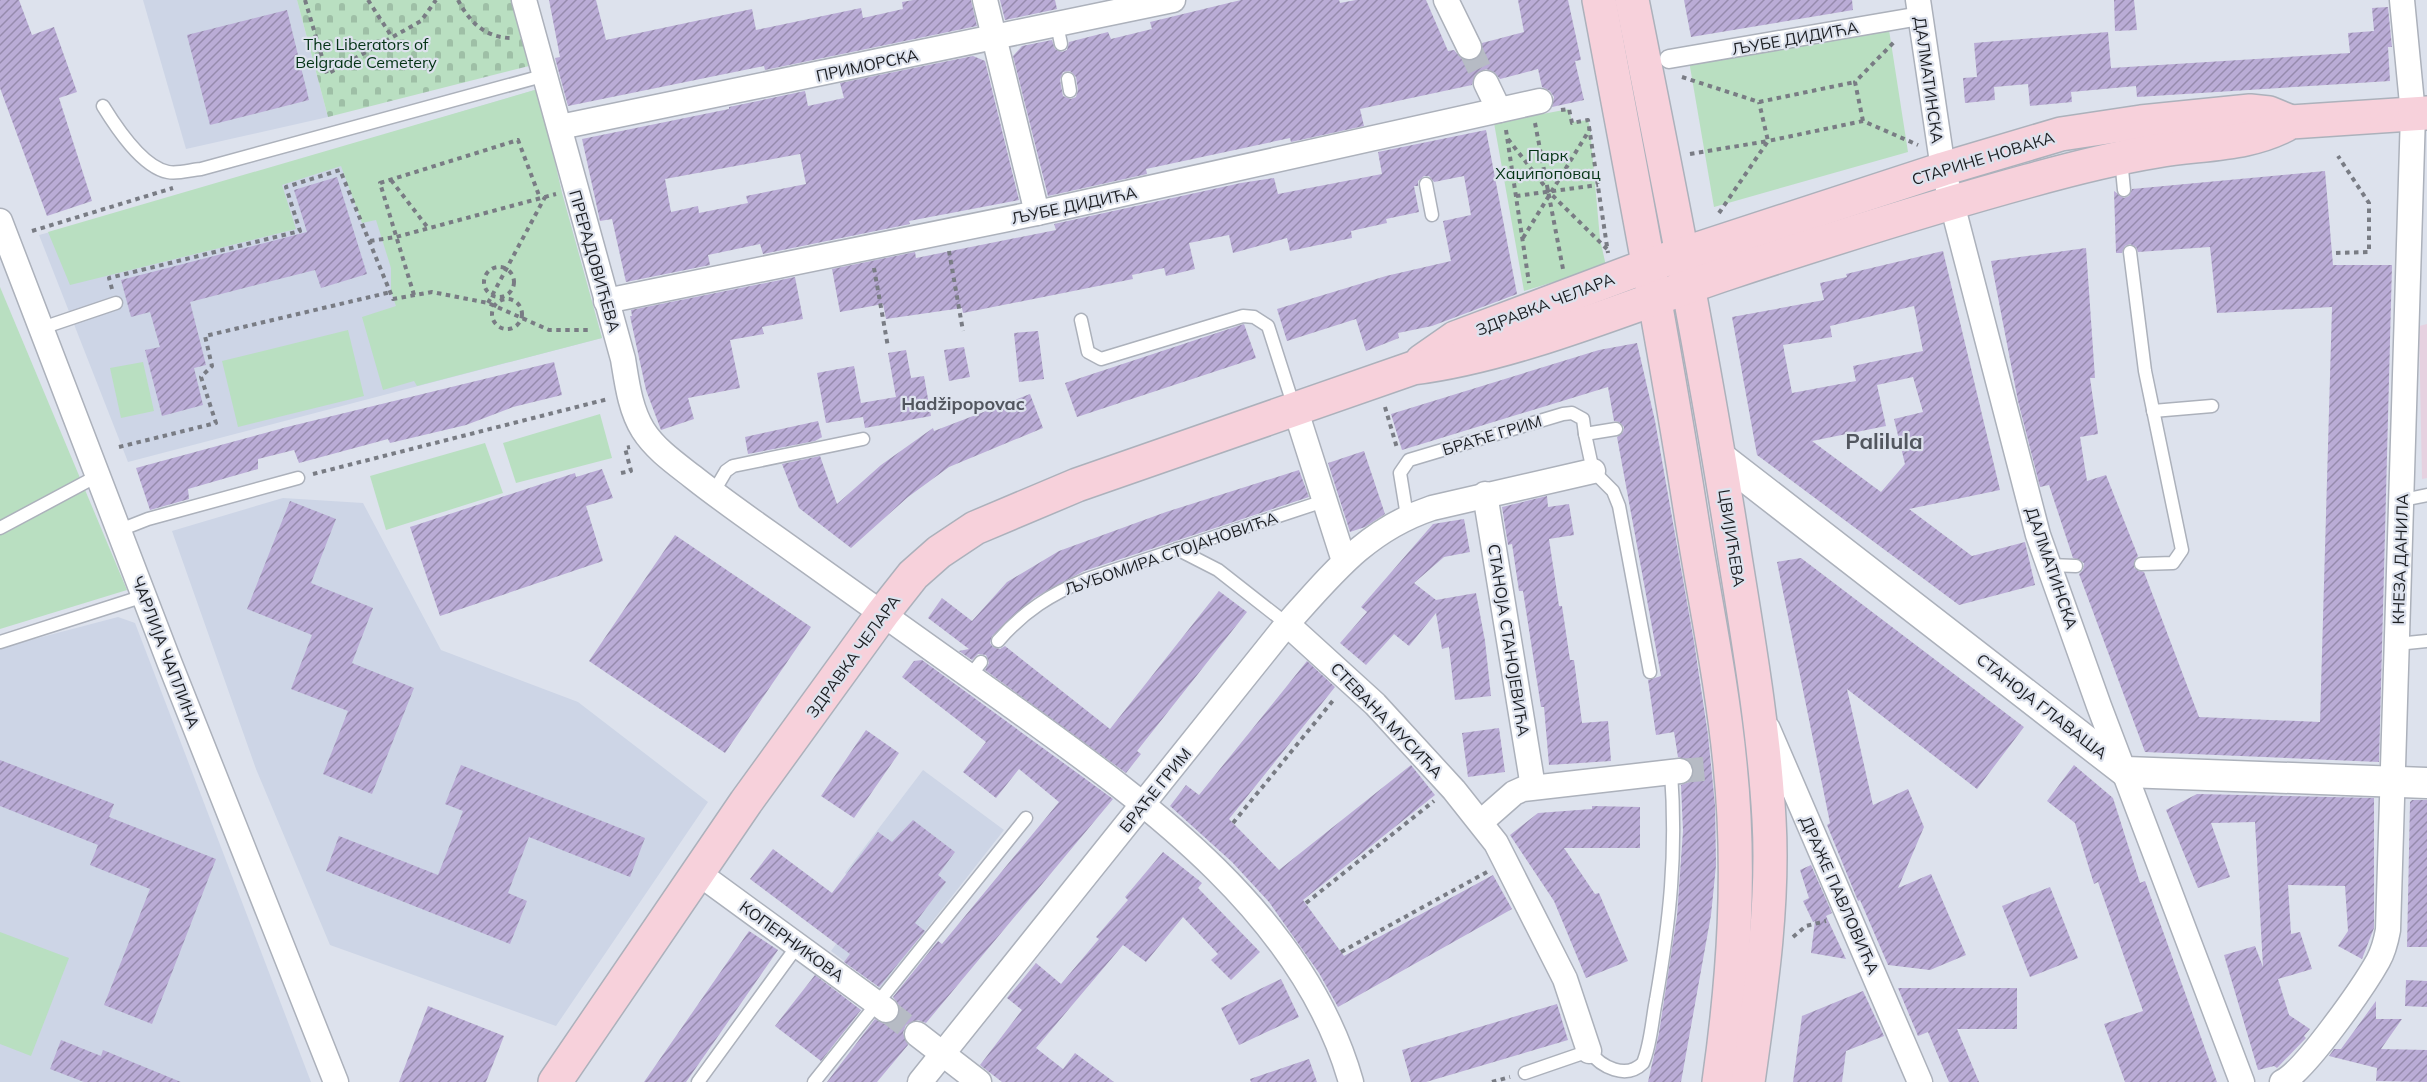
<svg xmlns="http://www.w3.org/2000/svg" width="2427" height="1082" viewBox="0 0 2427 1082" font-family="Mulish,sans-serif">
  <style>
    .built { fill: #cdd5e6 }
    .medical { fill: #e6d1e0 }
    .green { fill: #b9dfc1 }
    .cemetery { fill: url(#cemetery-stones) }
    .building { fill: url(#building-hatch); fill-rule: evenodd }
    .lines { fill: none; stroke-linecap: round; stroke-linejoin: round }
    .minor-tunnel { stroke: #b6bbc4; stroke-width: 24; stroke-dasharray: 24 12; stroke-linecap: butt }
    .service-casing { stroke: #acb1bb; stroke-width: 15 }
    .pedestrian-casing { stroke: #acb1bb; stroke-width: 21 }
    .minor-casing { stroke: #acb1bb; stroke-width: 27 }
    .tertiary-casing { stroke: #acb1bb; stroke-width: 33 }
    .secondary-casing { stroke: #acb1bb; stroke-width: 36 }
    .path { stroke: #797c84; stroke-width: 4; stroke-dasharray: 4.5 4.5; stroke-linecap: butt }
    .service { stroke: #fff; stroke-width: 12 }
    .pedestrian { stroke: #fff; stroke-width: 18 }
    .minor { stroke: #fff; stroke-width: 24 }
    .tertiary { stroke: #fff; stroke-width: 30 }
    .secondary { stroke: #f7d1db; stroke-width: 33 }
    .labels { text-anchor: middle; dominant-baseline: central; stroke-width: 4.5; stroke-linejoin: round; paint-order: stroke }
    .street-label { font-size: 16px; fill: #1b1d21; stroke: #dde2ed }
    .park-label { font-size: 16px; fill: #043315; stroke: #dde2ed }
    .neighbourhood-label { font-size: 18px; font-weight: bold; fill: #52565f; stroke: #dde2ed }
    .district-label { font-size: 22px; font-weight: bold; fill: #52565f; stroke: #dde2ed }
  </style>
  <defs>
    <pattern id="cemetery-stones" width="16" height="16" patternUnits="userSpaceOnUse" patternTransform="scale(1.5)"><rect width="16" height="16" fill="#b9dfc1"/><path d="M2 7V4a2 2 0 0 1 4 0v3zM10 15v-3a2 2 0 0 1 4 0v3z" fill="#9ebfa6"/></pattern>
    <pattern id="building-hatch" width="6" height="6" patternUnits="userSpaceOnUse" patternTransform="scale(1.5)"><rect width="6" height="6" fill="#baacd6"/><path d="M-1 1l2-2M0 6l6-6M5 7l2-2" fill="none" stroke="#968bad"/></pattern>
  </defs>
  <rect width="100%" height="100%" fill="#dde2ed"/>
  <g class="built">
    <polygon points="143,0 297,0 328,117 186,149"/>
    <polygon points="538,89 562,193 602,338 128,462 39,235 128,211"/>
    <polygon points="283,498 363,503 441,650 578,702 708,802 556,1026 330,945 256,769 172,531"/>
    <polygon points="118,617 135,623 311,1082 0,1082 0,648"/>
    <polygon points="923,770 1004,830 880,988 831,951 873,894 845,873"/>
  </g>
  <polygon class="medical" points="2427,324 2427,478 2422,479 2419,326"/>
  <g class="green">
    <polygon points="1887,17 1908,152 1714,207 1688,55"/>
    <polygon points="538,89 562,193 602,338 417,386 414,381 383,390 362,317 396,306 391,292 391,268 376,220 362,223 341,166 282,185 296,229 70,285 48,232"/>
    <polygon points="1569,109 1572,122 1588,120 1590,128 1600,239 1606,266 1524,291 1494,123"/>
    <polygon points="0,287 127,590 0,629"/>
    <polygon points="348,330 364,396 238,427 222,361"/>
    <polygon points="143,362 154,411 121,418 110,368"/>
    <polygon points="600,414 612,458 516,483 503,443"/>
    <polygon points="485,443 503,493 386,530 370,476"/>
    <polygon points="0,932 69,958 31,1056 0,1044"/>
  </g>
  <polygon class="cemetery" points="297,0 514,0 537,64 328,117"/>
  <g class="building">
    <polygon points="0,0 19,0 32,35 54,27 77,92 59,98 92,201 47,216 0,88"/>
    <polygon points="549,0 596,0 606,40 752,9 756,30 861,8 863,18 903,9 902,2 913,0 971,0 977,26 765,70 764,66 568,106 555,58 560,57"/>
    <polygon points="1000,0 1055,0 1057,9 1005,20"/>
    <path d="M1241,0H1339L1340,3L1356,0H1426L1448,51L1454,50L1461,58L1469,61L1480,55L1482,43L1524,32L1518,0H1568L1581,60L1575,61L1584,100L1552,107L1554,97L1550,91L1542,87L1538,69L1500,79L1494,72L1486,69L1475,75L1472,85L1360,109L1364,126L1291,142L1290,138L1146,169L1147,174L1048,196L1013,56L1022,46L1052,40L1055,49L1062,52L1067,50L1069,42L1108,32L1111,39L1152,29L1150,22ZM1070,71L1076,77L1078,90L1076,97L1071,99L1063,96L1060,80L1063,72Z"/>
    <polygon points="1684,0 1852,0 1853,10 1691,37"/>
    <polygon points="2114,0 2134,0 2137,30 2115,31"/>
    <polygon points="2388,7 2392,47 2388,47 2390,81 2137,97 2136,86 2071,92 2072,102 2030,106 2028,84 1994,87 1995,100 1965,103 1963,78 1977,77 1974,43 2108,32 2111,68 2350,53 2348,33 2374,31 2372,8"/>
    <polygon points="287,10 309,100 210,125 187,35"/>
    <path d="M973,56L985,61L1019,200L909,221L910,224L763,254L760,244L708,255L710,265L626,282L612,219L600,221L582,139L729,109V107L805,91L808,106L844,98L840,83ZM800,154L806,184L746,196L748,203L699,213L698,206L671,212L665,179Z"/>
    <polygon points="1486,130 1517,294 1432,326 1398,333 1399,338 1366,351 1356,319 1287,341 1277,309 1386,276 1451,261 1443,221 1471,215 1464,176 1434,182 1429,176 1424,176 1418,181 1418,186 1414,186 1419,212 1386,219 1387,223 1351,231 1352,238 1323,244 1290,251 1287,238 1233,253 1229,235 1189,243 1195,269 1166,276 1164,268 1132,275 1133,279 963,313 962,308 886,319 883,304 840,312 832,269 915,252 916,258 1056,230 1054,224 1241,183 1274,178 1278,194 1382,174 1378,152"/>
    <polygon points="2325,171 2333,265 2392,265 2379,762 2145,752 2079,574 2083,570 2084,563 2073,558 2049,485 2040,487 2018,401 1991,261 2086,248 2095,378 2090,378 2098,434 2080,437 2087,481 2106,475 2138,556 2134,561 2134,568 2144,572 2199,717 2320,722 2332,307 2217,313 2210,247 2138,252 2136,247 2130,244 2125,246 2122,253 2116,253 2114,191 2124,198 2129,196 2132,189"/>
    <polygon points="337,177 367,274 321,288 315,270 190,302 206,365 194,368 203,405 162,416 145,350 160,347 150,312 131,317 121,280 307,232 294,190"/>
    <path d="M1943,251L2000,490L1909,509L1972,556L2025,542L2035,585L1959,605L1757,455L1732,317L1824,300L1820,283L1847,277L1846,274ZM1914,306L1923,351L1853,366L1856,381L1792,393L1783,345L1832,337L1830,326ZM1913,377L1923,412L1894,419L1905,464L1881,492L1812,441L1886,426L1877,385Z"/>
    <polygon points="795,277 803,319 762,327 764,334 730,340 740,388 688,398 694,419 661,430 646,390 630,316 632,316 631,310"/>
    <polygon points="1244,324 1256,358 1077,417 1065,383"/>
    <polygon points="1038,331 1044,379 1019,382 1014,333"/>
    <polygon points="1637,343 1655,421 1694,642 1708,735 1715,805 1716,865 1711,915 1681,1082 1648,1082 1659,1033 1677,916 1683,831 1681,785 1689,782 1694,770 1691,762 1678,757 1674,732 1656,735 1648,680 1661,676 1617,437 1623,432 1624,427 1619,422 1614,421 1608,387 1402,450 1391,414 1599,350"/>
    <polygon points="964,347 970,377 949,381 944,350"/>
    <polygon points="906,350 911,378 924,376 931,416 865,428 863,417 826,423 817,373 854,366 861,403 896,397 888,353"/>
    <polygon points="554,362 562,395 513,407 466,425 390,443 388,439 299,463 294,450 258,459 258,469 188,489 189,499 150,510 136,468 287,427"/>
    <polygon points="1030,394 1043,428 949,467 908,497 851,548 799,508 782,464 820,456 837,504 881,465 933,428 934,431"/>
    <polygon points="818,421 822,437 815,441 748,454 745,437"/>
    <polygon points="1364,451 1385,514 1365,527 1350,532 1328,463"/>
    <polygon points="602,469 613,498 586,506 603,561 440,616 410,527 575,473 576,477"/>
    <polygon points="1299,470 1309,497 1084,571 1034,598 992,636 990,643 993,647 1000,649 1005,646 1110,729 1219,591 1247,612 1137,751 1141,754 1126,773 985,670 989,663 986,655 978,654 972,660 959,651 969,649 928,618 942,598 972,621 1007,582 1059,551 1166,512"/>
    <polygon points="1547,496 1548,507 1569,504 1574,535 1549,539 1559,606 1562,606 1570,660 1574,660 1582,723 1608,721 1611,761 1549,765 1544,707 1541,707 1523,591 1519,591 1512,544 1508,545 1502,507"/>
    <polygon points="290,501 336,519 311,583 373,608 352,663 414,688 372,794 323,774 348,711 291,689 312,635 247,609"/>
    <polygon points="1464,519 1470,552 1444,557 1414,583 1436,600 1476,593 1485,641 1491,696 1455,700 1449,647 1442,649 1436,613 1409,646 1394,634 1366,665 1340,643 1367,612 1361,607 1433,524"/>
    <polygon points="675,535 811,627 725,753 589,661"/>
    <polygon points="1801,558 2024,727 1977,789 1847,689 1873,805 1908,789 1924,827 1898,888 1931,874 1966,955 1930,970 1888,965 1860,900 1858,901 1827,825 1830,823 1777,562"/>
    <polygon points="922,660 1113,799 926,1023 918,1020 906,1025 903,1033 908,1045 877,1082 827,1082 875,1019 885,1024 897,1019 899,1005 893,997 938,941 942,944 1059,802 1019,769 996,798 963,772 986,742 902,677 914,661"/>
    <polygon points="1307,661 1335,687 1229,819 1279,870 1411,765 1435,795 1303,900 1344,956 1493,875 1512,909 1338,1007 1319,973 1269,902 1232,862 1170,806 1186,785 1199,795"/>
    <polygon points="1499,728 1505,772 1468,777 1462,733"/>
    <polygon points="866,730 899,753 854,818 821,796"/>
    <polygon points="0,760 114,804 109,817 216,859 152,1024 104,1005 150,889 90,865 98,845 0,806"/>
    <polygon points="461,765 645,838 630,877 529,837 508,893 527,901 510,944 326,871 339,836 438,875 463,811 445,804"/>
    <polygon points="2074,765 2113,798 2140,883 2145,881 2217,1082 2125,1082 2104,1024 2143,1011 2098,882 2094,884 2075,823 2047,801"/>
    <polygon points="2197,794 2374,798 2374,928 2362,959 2338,946 2348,931 2345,886 2288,885 2291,934 2300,932 2312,969 2278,979 2289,1015 2310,1029 2304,1036 2306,1038 2277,1068 2274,1066 2258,1070 2224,955 2255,946 2263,967 2255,822 2211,823 2230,877 2198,888 2166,810"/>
    <polygon points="2412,800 2427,800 2427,947 2407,947 2410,802"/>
    <polygon points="1592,806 1640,807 1640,848 1564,848 1595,894 1599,893 1628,961 1586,978 1554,901 1510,835 1538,813 1592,809"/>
    <polygon points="913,820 955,852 938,875 946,882 915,923 925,931 879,987 844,962 850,954 750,879 773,849 832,893 878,832 892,842"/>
    <polygon points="1163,852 1202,883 1198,888 1260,952 1231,980 1211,960 1218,954 1183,917 1146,962 1123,945 1036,1048 1063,1069 1075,1053 1114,1082 1002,1082 980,1065 1022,1010 1007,998 1036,963 1061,984 1099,939 1096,937 1128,900 1125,897"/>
    <polygon points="1811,865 1832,913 1826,916 1846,959 1811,953 1815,921 1813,922 1803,901 1809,898 1800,870"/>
    <polygon points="2050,887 2078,958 2030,977 2002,906"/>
    <polygon points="749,931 778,950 721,1032 686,1082 644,1082"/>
    <polygon points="815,975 861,1010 821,1061 775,1026"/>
    <polygon points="1281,979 1299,1017 1239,1045 1221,1008"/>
    <polygon points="2406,980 2427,981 2427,1007 2405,1006"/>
    <polygon points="1898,988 2017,988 2017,1029 1957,1029 1979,1082 1949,1082 1928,1032 1918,1036"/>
    <polygon points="1863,991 1884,1036 1846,1051 1842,1082 1793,1082 1802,1016"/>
    <polygon points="2376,1001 2376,1019 2402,1019 2381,1049 2427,1050 2427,1082 2376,1081 2377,1068 2329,1056 2334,1049 2341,1049"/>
    <polygon points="1557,1004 1568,1040 1426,1082 1411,1082 1402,1050"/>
    <polygon points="428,1006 504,1036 486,1082 399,1082"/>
    <polygon points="61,1040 101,1056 103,1050 181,1082 84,1082 50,1069"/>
    <polygon points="1309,1059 1317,1082 1251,1082 1250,1079"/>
  </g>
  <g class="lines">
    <g class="minor-tunnel">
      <polyline points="1469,47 1486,83"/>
      <polyline points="1680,771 1715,768"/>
      <polyline points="886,1010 917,1034"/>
    </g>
    <g class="service-casing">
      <g id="service">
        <polyline points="1057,25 1061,44"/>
        <polyline points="1068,79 1070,91"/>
        <path d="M103,106C116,127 142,167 168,172C178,174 190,170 201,169L546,75"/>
        <polyline points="2121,159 2124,190"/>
        <polyline points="1426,184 1432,215"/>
        <polyline points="2130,252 2145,371 2182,550 2173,563 2141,564"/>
        <polyline points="1081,320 1088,352 1101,359 1243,316 1254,317 1268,326 1294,407"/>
        <polyline points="42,328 116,303"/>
        <polyline points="2153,411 2212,406"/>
        <polyline points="1616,429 1585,434 1593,471 1613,491 1619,506 1650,672"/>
        <polyline points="713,493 726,471 733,466 863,439"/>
        <polyline points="2403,500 2427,495"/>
        <polyline points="1407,516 1400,473 1409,460 1563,414 1572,413 1583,419 1585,434"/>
        <polyline points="0,528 99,475"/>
        <polyline points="120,530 148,519 298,478"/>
        <polyline points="1177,549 1218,570 1287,624"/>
        <polyline points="2049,565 2076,566"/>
        <path d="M998,641C1024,611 1051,594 1087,579L1324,501"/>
        <polyline points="0,642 144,596"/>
        <polyline points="2397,644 2427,641"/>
        <polyline points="970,676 981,662"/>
        <path d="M1525,1073L1589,1051C1601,1067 1626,1080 1643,1063C1651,1044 1652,1020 1656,1000C1670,920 1677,854 1671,772"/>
        <polyline points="698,1082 798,945"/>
        <polyline points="814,1082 1026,818"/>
      </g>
    </g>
    <g class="pedestrian-casing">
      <polyline id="pedestrian" points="1669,59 1920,16"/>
    </g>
    <g class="minor-casing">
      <g id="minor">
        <path d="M524,0L623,359C627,383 630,409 643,430C655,449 675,463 693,477C727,504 764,529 800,555C868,604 937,653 1006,702C1142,800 1303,912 1351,1082"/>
        <polyline points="985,0 1037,213"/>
        <polyline points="1446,0 1469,47"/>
        <polyline points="1918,0 1943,169 2038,535 2099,706 2242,1082"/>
        <polyline points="1486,83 1499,110"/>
        <polyline points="560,127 1173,0"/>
        <polyline points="0,221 170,664 336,1082"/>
        <polyline points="606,301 1037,213 1540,101"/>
        <polyline points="1295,408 1344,561"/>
        <polyline points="1485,494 1533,787"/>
        <polyline points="1287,624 1375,704 1454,790 1496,843 1565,979 1589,1051"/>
        <polyline points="1768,729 1920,1082"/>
        <polyline points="1481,822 1514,793 1523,789 1680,771"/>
        <polyline points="697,872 886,1010"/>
        <polyline points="917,1034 979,1082"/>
        <path d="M920,1082L1287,624C1332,574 1366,530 1432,508L1593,471"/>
        <path d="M2282,1082C2305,1071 2364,986 2378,961C2383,952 2386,941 2388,930L2413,114L2402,0"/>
      </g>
    </g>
    <g class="tertiary-casing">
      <polyline id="tertiary" points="1720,457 2126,772 2427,783"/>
    </g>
    <g class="secondary-casing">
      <g id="secondary">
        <path d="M1599,0C1631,171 1664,342 1691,514C1704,597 1722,681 1730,764C1741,871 1734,976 1719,1082"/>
        <path d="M1632,0C1669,185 1706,370 1735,557C1749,644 1764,731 1769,819C1774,906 1760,996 1748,1082"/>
        <polyline points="1422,361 1455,338 1649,265 1943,169 2061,134 2141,122 2250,111 2269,113 2291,122"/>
        <path d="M555,1082L746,802L883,613L913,575L939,552L975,528L1077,485L1413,368C1515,355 1627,307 1725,274C1825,241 1926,209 2028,181C2071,169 2114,158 2157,151C2203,143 2250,146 2291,122L2427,113"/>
      </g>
    </g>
    <g class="path">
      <polyline points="305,0 327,74 421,21 436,0"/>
      <polyline points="368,0 392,37"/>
      <path d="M458,0C470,23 486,38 512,38"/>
      <polyline points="1682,77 1759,102 1855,82"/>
      <polyline points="1561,110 1569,109 1572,123 1588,120 1608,253"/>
      <polyline points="1863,121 1855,82 1896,40"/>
      <polyline points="1535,123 1563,269"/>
      <polyline points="1506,130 1529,283"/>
      <polyline points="1508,139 1550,193 1607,249"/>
      <polyline points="1690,154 1768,141 1759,102"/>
      <polyline points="391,180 428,228"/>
      <polyline points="1516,196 1598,185"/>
      <polyline points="1719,213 1768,141 1863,121 1918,145"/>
      <polyline points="32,231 173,188"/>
      <polyline points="1523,238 1590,129"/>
      <polyline points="370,241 396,237 556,194"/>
      <polyline points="949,251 963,331"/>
      <polyline points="2336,253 2369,252 2369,203 2338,156"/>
      <circle cx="499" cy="282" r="15"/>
      <polyline points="874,268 888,347"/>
      <polyline points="112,289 109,278 300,231 286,187 340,170 393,299 432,292 488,303 549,330 592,330"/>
      <polyline points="414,295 380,183 518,140 540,198"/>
      <circle cx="507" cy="314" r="15"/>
      <polyline points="488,303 545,197"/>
      <polyline points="1385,407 1397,448"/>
      <polyline points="119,447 216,423 201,377 212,366 205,336 391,292"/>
      <polyline points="621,473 631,471 625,448 630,447"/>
      <polyline points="313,474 608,399"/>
      <polyline points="1233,823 1335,698"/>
      <polyline points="1306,903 1434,801"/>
      <polyline points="1793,937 1806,926 1826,921"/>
      <polyline points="1341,952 1487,872"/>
      <polyline points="1492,1082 1510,1077"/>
    </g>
    <use href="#service" class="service"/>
    <use href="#pedestrian" class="pedestrian"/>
    <use href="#minor" class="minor"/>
    <use href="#tertiary" class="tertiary"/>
    <use href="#secondary" class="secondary"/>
  </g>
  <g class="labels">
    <g class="street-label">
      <text transform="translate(1795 38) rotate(-10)">ЉУБЕ ДИДИЋА</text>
      <text transform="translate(867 65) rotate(-12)">ПРИМОРСКА</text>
      <text transform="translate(1929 80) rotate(82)">ДАЛМАТИНСКА</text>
      <text transform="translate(1983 158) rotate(-17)">СТАРИНЕ НОВАКА</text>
      <text transform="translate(1074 205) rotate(-12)">ЉУБЕ ДИДИЋА</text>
      <text transform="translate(595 261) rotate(74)">ПРЕРАДОВИЋЕВА</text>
      <text transform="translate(1545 304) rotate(-21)">ЗДРАВКА ЧЕЛАРА</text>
      <text transform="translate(1492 435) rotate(-17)">БРАЋЕ ГРИМ</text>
      <text transform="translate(1732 538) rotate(81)">ЦВИЈИЋЕВА</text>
      <text transform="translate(1171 553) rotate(-19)">ЉУБОМИРА СТОЈАНОВИЋА</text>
      <text transform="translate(2400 559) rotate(-88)">КНЕЗА ДАНИЛА</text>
      <text transform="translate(2052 568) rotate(71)">ДАЛМАТИНСКА</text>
      <text transform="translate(1509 640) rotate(81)">СТАНОЈА СТАНОЈЕВИЋА</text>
      <text transform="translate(166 652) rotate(69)">ЧАРЛИЈА ЧАПЛИНА</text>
      <text transform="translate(853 656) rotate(-54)">ЗДРАВКА ЧЕЛАРА</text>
      <text transform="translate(2042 706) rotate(38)">СТАНОЈА ГЛАВАША</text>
      <text transform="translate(1387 720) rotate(46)">СТЕВАНА МУСИЋА</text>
      <text transform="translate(1155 790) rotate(-51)">БРАЋЕ ГРИМ</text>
      <text transform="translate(1840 895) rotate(66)">ДРАЖЕ ПАВЛОВИЋА</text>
      <text transform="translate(792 941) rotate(36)">КОПЕРНИКОВА</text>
    </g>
    <g class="park-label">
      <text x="366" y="44">The Liberators of<tspan x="366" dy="18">Belgrade Cemetery</tspan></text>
      <text x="1548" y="155">Парк<tspan x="1548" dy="18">Хаџипоповац</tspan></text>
    </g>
    <g class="neighbourhood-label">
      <text x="963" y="403">Hadžipopovac</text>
    </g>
    <g class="district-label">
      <text x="1884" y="441">Palilula</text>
    </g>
  </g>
</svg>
